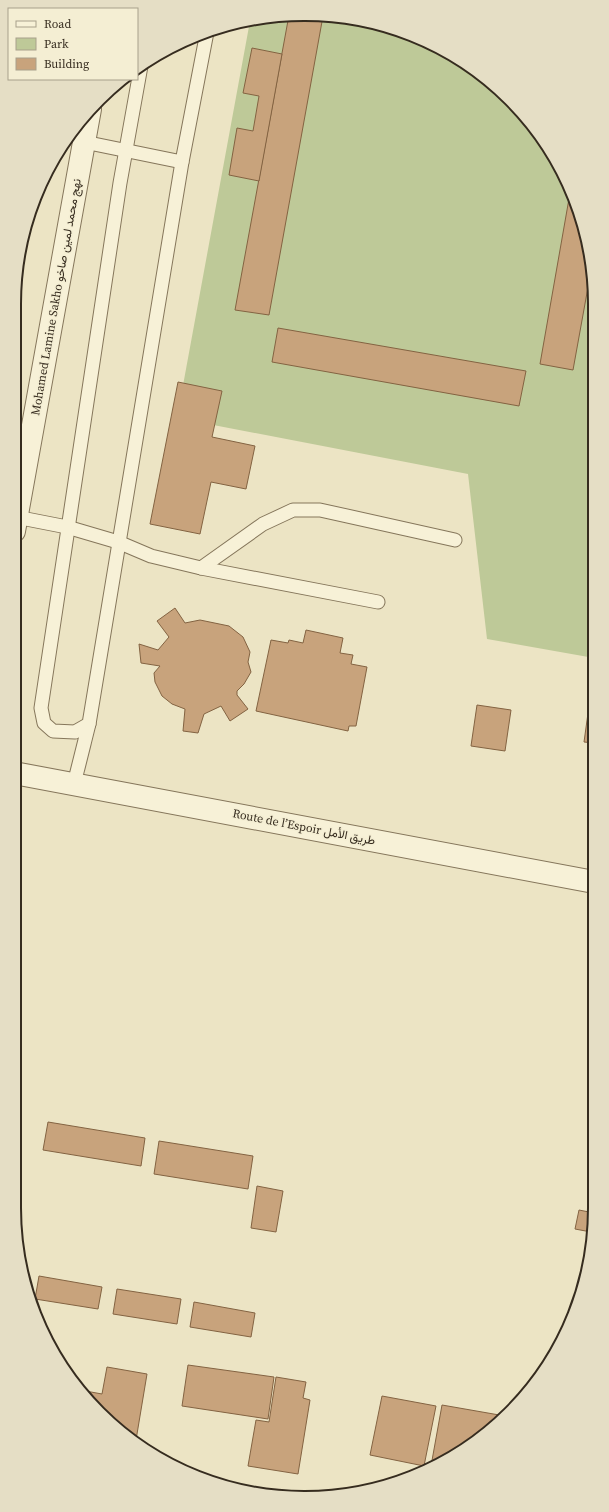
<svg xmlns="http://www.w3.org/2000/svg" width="609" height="1512" viewBox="0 0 609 1512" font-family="'Source Serif 4',Vazirmatn,serif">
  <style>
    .green { fill: #bec998 }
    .building { fill: #c8a37c; stroke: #836342 }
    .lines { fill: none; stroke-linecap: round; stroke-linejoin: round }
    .service-casing { stroke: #85765b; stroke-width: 15 }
    .minor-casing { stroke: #85765b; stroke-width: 24 }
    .tertiary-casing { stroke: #85765b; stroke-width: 24 }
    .service { stroke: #f7f1d7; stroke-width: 13 }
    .minor { stroke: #f7f1d7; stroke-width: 22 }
    .tertiary { stroke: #f7f1d7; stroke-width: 22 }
    .labels { text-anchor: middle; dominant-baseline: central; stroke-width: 3; stroke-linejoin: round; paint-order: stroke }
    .street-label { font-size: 12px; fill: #362c1f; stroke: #f4eed3 }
    .rim { fill: none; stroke: #362c1f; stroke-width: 2 }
  </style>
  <rect width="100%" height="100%" fill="#ece4c4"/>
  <g class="green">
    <polygon points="285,15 342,16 398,29 466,63 523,113 565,176 592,266 594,658 487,639 468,474 177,418 250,21"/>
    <polygon points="34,201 14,312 14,304 29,211"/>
  </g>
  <g class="building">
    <polygon points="289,15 323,16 269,315 235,310"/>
    <polygon points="252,48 282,54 259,181 229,175 237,128 253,131 259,96 243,93"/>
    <polygon points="570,193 592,265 573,370 540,364"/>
    <polygon points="278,328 526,371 519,406 272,362"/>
    <polygon points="178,382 222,391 212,437 255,446 246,489 211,482 200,534 150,524"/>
    <polygon points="175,608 185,623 200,620 229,626 243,637 250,652 248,662 251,672 244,684 237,691 237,695 248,709 230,721 221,706 204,714 198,733 183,731 185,709 172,704 162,696 155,682 154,673 160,666 141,663 139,644 158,650 169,637 157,621"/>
    <polygon points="306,630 343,638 340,653 353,655 351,664 367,667 356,726 349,726 348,731 256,711 271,640 288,643 289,640 303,643"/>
    <polygon points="477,705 511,710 505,751 471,746"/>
    <polygon points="589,706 594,707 594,743 584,742"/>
    <polygon points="48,1122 145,1138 141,1166 43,1150"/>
    <polygon points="159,1141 253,1156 248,1189 154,1174"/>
    <polygon points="257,1186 283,1191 276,1232 251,1228"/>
    <polygon points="579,1210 594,1213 591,1232 575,1229"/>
    <polygon points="39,1276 102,1287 98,1309 35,1299"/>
    <polygon points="117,1289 181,1299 177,1324 113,1314"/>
    <polygon points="194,1302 255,1313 251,1337 190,1327"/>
    <polygon points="188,1365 274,1377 268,1419 182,1406"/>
    <polygon points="107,1367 147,1374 136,1440 86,1399 80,1390 102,1394"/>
    <polygon points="276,1377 306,1382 303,1398 310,1400 298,1474 248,1466 256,1420 269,1422"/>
    <polygon points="382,1396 436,1406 424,1466 370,1455"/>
    <polygon points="442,1405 505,1416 496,1426 450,1459 431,1466"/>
  </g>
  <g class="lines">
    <g class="service-casing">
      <g id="service">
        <polyline points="141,66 120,183 41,708 44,723 53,731 75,732 89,724 182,162 207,32"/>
        <polyline points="84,142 182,162"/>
        <polyline points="16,517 67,527 118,542 151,556 201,568 378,602"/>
        <polyline points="201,568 263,524 293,510 320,510 455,540"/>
        <polyline points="74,784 89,724"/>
      </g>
    </g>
    <g class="minor-casing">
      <polyline id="minor" points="14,531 90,109"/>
    </g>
    <g class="tertiary-casing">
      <polyline id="tertiary" points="14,773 594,882"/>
    </g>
    <use href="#service" class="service"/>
    <use href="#minor" class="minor"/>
    <use href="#tertiary" class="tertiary"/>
  </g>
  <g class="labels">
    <g class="street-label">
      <text transform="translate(56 297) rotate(-80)">Mohamed Lamine Sakho نهج محمد لمين صاخو</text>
      <text transform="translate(304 827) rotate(11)">Route de l’Espoir طريق الأمل</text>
    </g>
  </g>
  <path d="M0 0H609V1512H0ZM304 21H305A283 283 0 0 1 588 304V1208A283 283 0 0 1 305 1491H304A283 283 0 0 1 21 1208V304A283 283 0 0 1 304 21Z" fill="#e5dec5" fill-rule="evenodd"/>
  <path class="rim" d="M304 21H305A283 283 0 0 1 588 304V1208A283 283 0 0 1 305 1491H304A283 283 0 0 1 21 1208V304A283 283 0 0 1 304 21Z"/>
  <rect x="8" y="8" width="130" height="72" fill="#f4eed3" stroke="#a8a08b"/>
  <rect x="16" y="21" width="20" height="6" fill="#f7f1d7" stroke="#a8a08b"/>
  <text x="44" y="28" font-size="12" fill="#362c1f">Road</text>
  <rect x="16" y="38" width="20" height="12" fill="#bec998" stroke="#a8a08b"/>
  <text x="44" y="48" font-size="12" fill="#362c1f">Park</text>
  <rect x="16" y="58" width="20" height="12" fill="#c8a37c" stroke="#a8a08b"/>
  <text x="44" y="68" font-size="12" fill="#362c1f">Building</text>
</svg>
